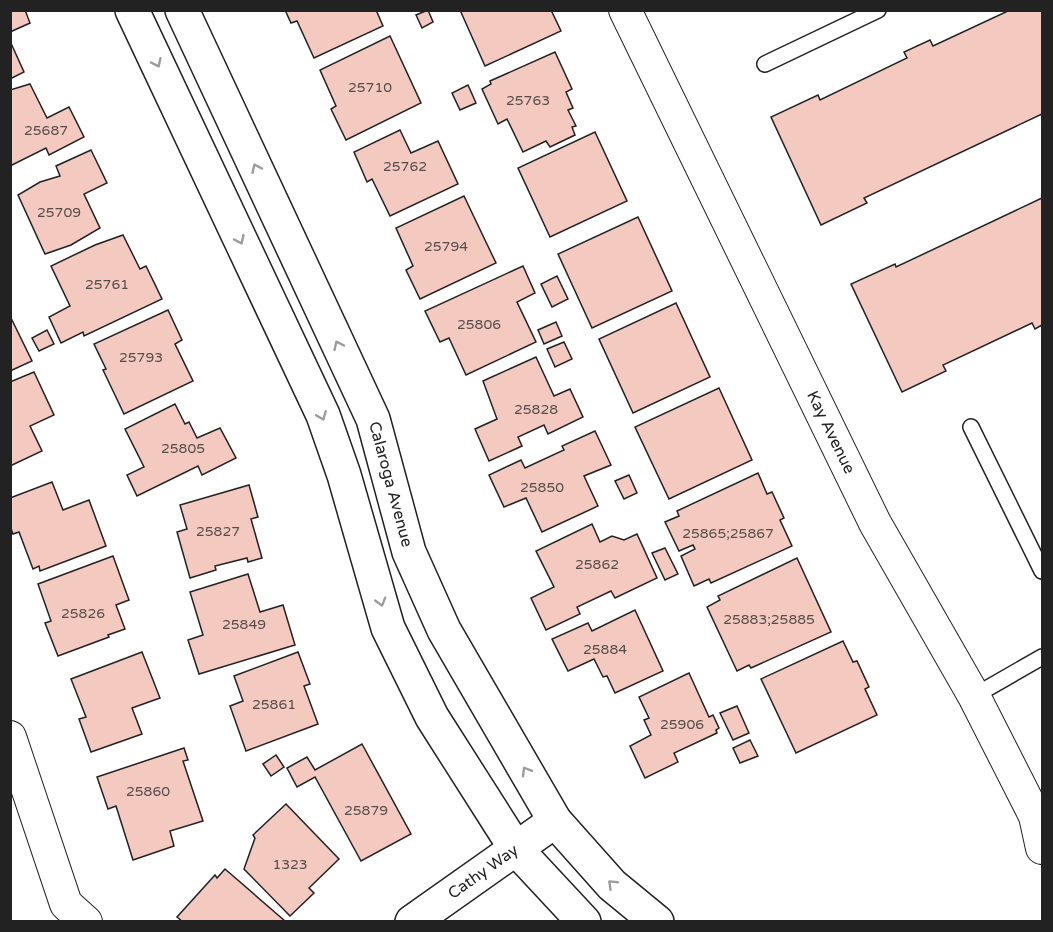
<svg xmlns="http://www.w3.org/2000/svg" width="1053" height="932" viewBox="0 0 1053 932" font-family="'Varela Round',sans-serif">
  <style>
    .building { fill: #f3c9c0; stroke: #222; stroke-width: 1.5 }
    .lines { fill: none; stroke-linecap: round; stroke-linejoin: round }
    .service-casing { stroke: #222; stroke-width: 18 }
    .minor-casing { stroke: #222; stroke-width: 34 }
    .tertiary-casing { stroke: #222; stroke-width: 36 }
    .service { stroke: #fff; stroke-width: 15 }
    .minor { stroke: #fff; stroke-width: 32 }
    .tertiary { stroke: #fff; stroke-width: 33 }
    .oneway { stroke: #9c9c9c }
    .labels { text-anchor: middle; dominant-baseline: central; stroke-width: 4.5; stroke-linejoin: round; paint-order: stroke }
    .number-label { font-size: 14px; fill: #564c4a }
    .street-label { font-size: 16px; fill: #222; stroke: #fff }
  </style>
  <rect width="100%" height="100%" fill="#fff"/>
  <g class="building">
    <polygon points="10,10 25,10 30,23 10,32"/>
    <polygon points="285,10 376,10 383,26 314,58 297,21 291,23"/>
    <polygon points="428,10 433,22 422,28 416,15"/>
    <polygon points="460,10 551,10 561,31 485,66"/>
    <polygon points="1010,10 1042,10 1042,114 864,198 867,203 821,225 771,117 818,95 820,100 907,58 904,52 930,40 933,46"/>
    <polygon points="390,36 421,103 346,140 331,109 336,106 320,70"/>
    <polygon points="10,41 24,72 10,79"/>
    <polygon points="555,52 572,89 566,92 573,108 568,110 576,126 572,127 575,135 550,147 546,141 523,152 507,119 498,124 482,89 491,84 490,81"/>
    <polygon points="30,84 47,118 69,107 84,137 49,155 46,148 10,166 10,90"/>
    <polygon points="468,85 476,103 460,110 452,93"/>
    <polygon points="400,130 411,153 438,141 458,184 390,216 372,179 367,182 354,152"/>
    <polygon points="595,132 627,201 550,237 518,168"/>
    <polygon points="91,150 107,183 84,194 100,228 71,245 45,254 18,195 40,182 60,176 56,166"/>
    <polygon points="464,196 496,263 420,299 406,270 413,266 396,228"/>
    <polygon points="1042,198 1042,325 1035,329 1032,323 943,365 946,371 902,392 851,284 895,264 896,267"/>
    <polygon points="638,217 672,291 592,328 558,254"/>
    <polygon points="123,235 140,269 146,266 162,299 84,336 83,332 61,343 49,317 70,306 51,266 95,245"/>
    <polygon points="523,266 535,293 517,302 536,342 466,375 449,338 440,342 425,311"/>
    <polygon points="557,276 568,299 552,307 541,284"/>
    <polygon points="676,303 710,377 633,413 599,339"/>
    <polygon points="168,310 182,340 175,344 193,381 124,414 103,370 106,369 94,344"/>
    <polygon points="11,318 32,361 10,371 10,318"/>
    <polygon points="556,322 562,336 544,344 538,330"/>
    <polygon points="47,330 54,344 39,351 32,338"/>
    <polygon points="564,342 572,359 555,367 547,349"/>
    <polygon points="536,357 554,396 570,389 583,417 548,434 544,425 518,437 522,446 489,461 475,429 497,419 483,381"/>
    <polygon points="34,372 54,415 30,426 42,451 10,466 10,382"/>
    <polygon points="719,388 752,460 669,499 635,427"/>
    <polygon points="175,404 185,424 189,422 197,438 220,428 236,458 202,475 198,466 137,496 127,475 144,467 125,429"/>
    <polygon points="595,431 611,465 584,476 598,506 542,532 526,498 504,507 489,475 521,460 525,468 564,450 562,446"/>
    <polygon points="758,473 767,494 772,492 784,518 780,520 792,546 711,583 709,579 694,586 681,556 695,549 693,545 679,551 665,522 679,516 677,511"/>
    <polygon points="629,475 637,493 624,499 615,481"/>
    <polygon points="52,482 63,510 89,500 106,546 40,571 39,566 33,569 19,532 13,534 10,526 10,498"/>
    <polygon points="249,485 258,517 251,519 262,558 248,562 247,558 215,566 216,570 190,578 177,532 187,529 180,505"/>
    <polygon points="592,524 600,542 612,536 624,540 637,534 657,578 615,598 611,591 577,607 580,614 546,630 531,598 554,587 536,551"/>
    <polygon points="665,548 678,574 665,580 652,553"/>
    <polygon points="113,556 129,600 116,605 125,629 108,635 109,637 58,656 45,623 51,621 38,584"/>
    <polygon points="797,558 831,632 751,668 749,665 737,671 707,607 720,600 718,596"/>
    <polygon points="248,574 260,612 283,605 295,645 199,674 188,640 203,635 190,592"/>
    <polygon points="635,610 663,671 615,693 607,676 603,677 594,659 568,671 552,639 588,623 592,631"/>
    <polygon points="843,641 853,662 857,661 869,687 865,689 877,715 796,753 761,679"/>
    <polygon points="142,652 160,698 132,708 142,734 91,752 79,719 86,717 71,679"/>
    <polygon points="298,652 310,684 304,686 318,724 246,751 230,706 243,701 234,676"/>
    <polygon points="689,673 709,717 713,715 719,728 716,730 717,733 674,753 678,762 645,778 630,746 651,735 644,720 649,718 639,697"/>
    <polygon points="737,706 749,733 733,740 720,713"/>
    <polygon points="750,740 758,756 740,763 733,748"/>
    <polygon points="362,744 411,834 361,861 315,777 297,787 287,768 307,757 315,770"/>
    <polygon points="184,748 188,760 183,761 203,821 170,831 174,846 133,860 116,806 108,809 97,777"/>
    <polygon points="276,755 284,767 271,776 263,764"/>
    <polygon points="286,804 339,859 309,888 314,893 290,916 244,869 255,838 253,835"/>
    <polygon points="225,869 285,921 284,922 183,922 177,917 215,875 217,878"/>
  </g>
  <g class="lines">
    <g class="service-casing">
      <g id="service">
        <polyline points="765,64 878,10"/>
        <polyline points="971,427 1042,571"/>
        <polyline points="974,696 1042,657"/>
      </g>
    </g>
    <g class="minor-casing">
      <g id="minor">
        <path id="s1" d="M625,10L875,523L974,696L1035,816L1042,848"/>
        <polyline points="10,737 66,904 86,922"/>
      </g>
    </g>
    <g class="tertiary-casing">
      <g id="tertiary">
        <polyline points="132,10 323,415 344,475 388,628 432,717 516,849 584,922"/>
        <path id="s2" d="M182,10L373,419L409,552L444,630L555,821L612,885L657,922"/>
        <path id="s3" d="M412,922L555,821"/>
      </g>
    </g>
    <use href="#service" class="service"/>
    <use href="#minor" class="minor"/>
    <use href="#tertiary" class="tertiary"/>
  </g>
  <defs><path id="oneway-chevron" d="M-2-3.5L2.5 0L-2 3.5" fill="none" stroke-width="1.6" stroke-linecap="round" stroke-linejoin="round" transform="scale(1.5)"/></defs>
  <g class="oneway">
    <use href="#oneway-chevron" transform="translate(157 63) rotate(65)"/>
    <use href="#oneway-chevron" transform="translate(256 168) rotate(-115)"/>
    <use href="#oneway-chevron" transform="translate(240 240) rotate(65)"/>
    <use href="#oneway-chevron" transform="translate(338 345) rotate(-115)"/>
    <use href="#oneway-chevron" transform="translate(322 416) rotate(68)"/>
    <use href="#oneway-chevron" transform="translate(381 602) rotate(74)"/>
    <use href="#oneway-chevron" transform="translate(526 771) rotate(-120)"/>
    <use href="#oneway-chevron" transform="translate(612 884) rotate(-136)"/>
  </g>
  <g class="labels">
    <g class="number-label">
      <text x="370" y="87">25710</text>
      <text x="528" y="100">25763</text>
      <text x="46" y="130">25687</text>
      <text x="405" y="166">25762</text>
      <text x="59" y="212">25709</text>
      <text x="446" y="246">25794</text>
      <text x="107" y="284">25761</text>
      <text x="479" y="324">25806</text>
      <text x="141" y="357">25793</text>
      <text x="536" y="409">25828</text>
      <text x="183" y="448">25805</text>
      <text x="542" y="487">25850</text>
      <text x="218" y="531">25827</text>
      <text x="728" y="533">25865;25867</text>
      <text x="597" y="564">25862</text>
      <text x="83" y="613">25826</text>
      <text x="769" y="619">25883;25885</text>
      <text x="244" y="624">25849</text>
      <text x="605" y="649">25884</text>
      <text x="274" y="704">25861</text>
      <text x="682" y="724">25906</text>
      <text x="148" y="791">25860</text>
      <text x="366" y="810">25879</text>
      <text x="290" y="864">1323</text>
    </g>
    <g class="street-label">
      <text stroke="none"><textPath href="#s1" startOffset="470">Kay Avenue</textPath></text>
      <text stroke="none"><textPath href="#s2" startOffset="519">Calaroga Avenue</textPath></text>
      <text stroke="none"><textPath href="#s3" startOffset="87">Cathy Way</textPath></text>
    </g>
  </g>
  <rect width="1053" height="932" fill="none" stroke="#222222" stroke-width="24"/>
</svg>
